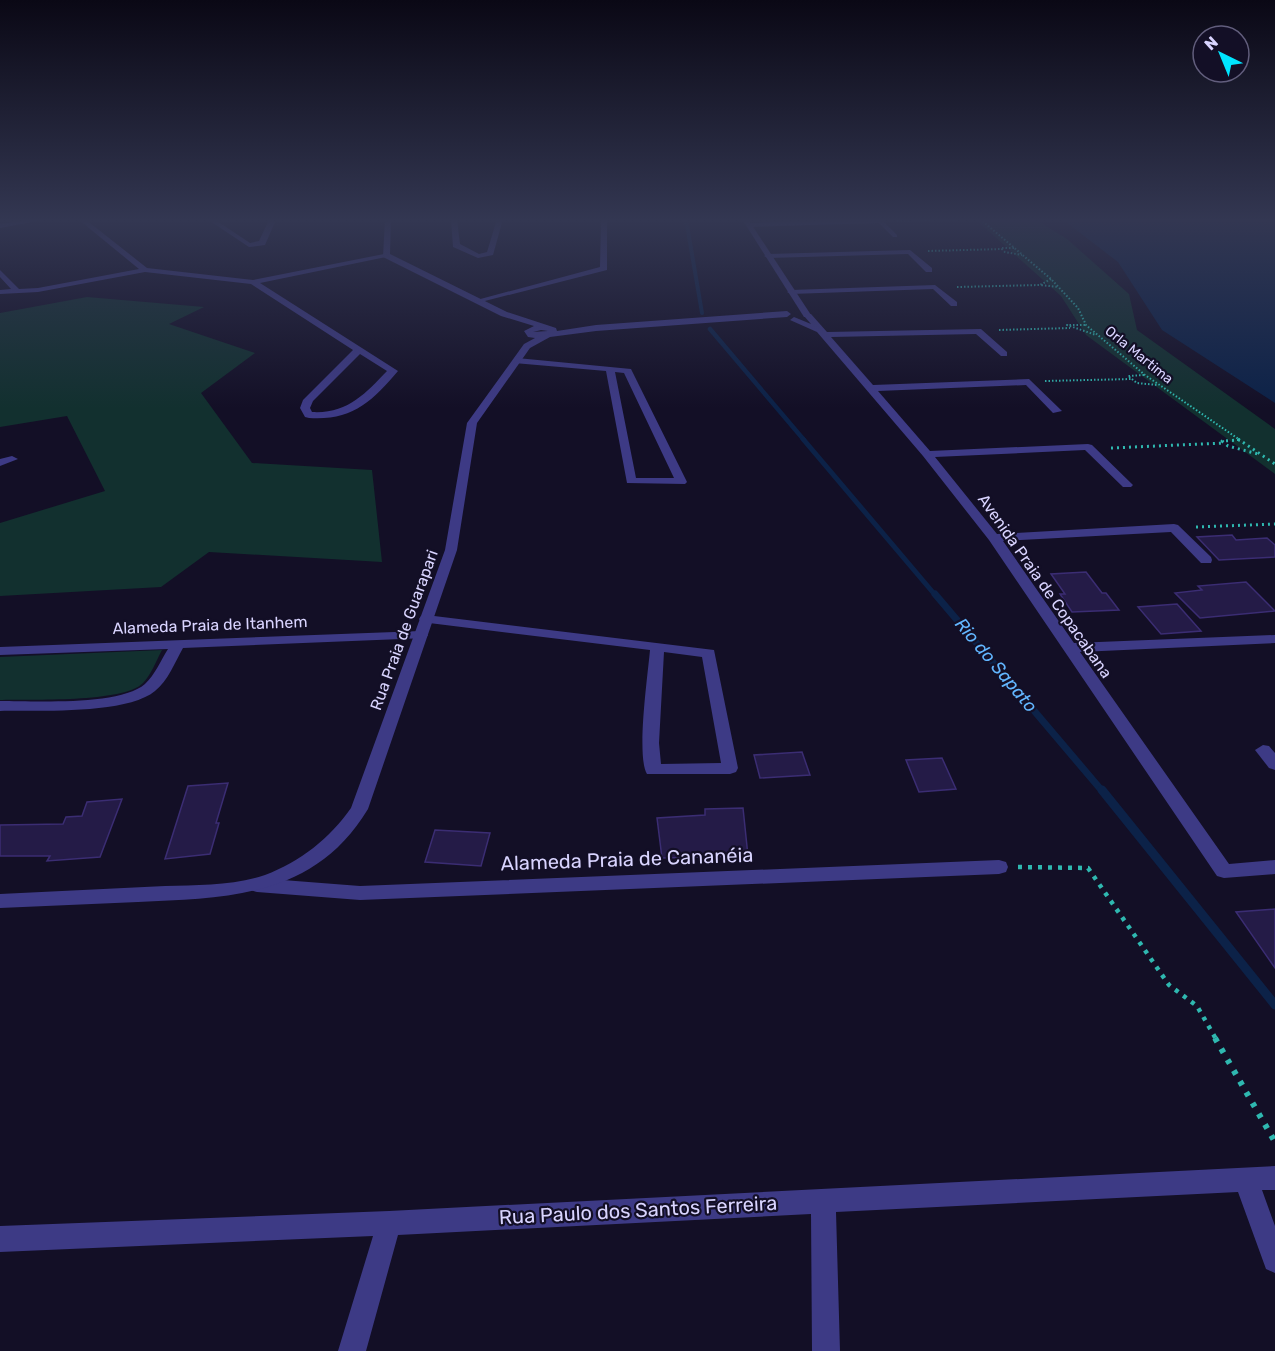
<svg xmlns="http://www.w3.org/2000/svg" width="1275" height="1351" viewBox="0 0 1275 1351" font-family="Rubik,sans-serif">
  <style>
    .green { fill: #12302f }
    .water { fill: #0c2248 }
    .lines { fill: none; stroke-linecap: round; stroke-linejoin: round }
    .stream-far4 { stroke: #0c2248; stroke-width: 4 }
    .stream-far3 { stroke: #0c2248; stroke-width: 4.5 }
    .stream-far2 { stroke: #0c2248; stroke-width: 5 }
    .stream-far1 { stroke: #0c2248; stroke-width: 7 }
    .stream { stroke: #0c2248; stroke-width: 9 }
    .building { fill: #241b47; stroke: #3b2d73; stroke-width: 1.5 }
    .path-far3 { stroke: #2fb8b0; stroke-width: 2; stroke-dasharray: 1.5 2; stroke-linecap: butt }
    .path-far2 { stroke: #2fb8b0; stroke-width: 3; stroke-dasharray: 2 4; stroke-linecap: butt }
    .path-far1 { stroke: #2fb8b0; stroke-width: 4.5; stroke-dasharray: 4 6; stroke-linecap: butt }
    .path { stroke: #2fb8b0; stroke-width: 6; stroke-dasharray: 4.5 8; stroke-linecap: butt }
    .minor { fill: #3d3a85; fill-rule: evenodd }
    .tertiary { fill: #3d3a85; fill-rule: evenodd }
    .labels { text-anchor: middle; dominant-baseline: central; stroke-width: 4.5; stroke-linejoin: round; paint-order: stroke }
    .far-street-label { font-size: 14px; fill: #d9d4ff; stroke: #130f26 }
    .street-label { font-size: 16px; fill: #d9d4ff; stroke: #130f26 }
    .water-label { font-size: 18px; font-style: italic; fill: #62b6ff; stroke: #130f26 }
    .near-street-label { font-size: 20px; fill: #d9d4ff; stroke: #130f26 }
  </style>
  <rect width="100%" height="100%" fill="#130f26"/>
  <g class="green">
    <polygon points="975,219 1035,219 1067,239 1129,294 1137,330 1275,429 1275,474 1086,335 1061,296"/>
    <polygon points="87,297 204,307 169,324 255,353 201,393 252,463 372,470 382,562 209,552 161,587 0,596 0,523 105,491 67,416 0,427 0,313"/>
    <path d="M162,650C156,661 151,675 143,683C124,703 30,699 0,700V657Z"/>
  </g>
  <polygon class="water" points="1062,219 1275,219 1275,403 1162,330 1118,262"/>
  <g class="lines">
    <polyline class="stream-far4" points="686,219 702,313"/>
    <polyline class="stream-far3" points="710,329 804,440"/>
    <polyline class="stream-far2" points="803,439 936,596"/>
    <polyline class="stream-far1" points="935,594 1103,792"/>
    <polyline class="stream" points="1102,790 1275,1005"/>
  </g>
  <g class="building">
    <polygon points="1232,535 1236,540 1267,538 1275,545 1275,557 1219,560 1197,537"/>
    <polygon points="1086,572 1102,593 1106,593 1119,610 1072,612 1060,594 1065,594 1051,574"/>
    <polygon points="1246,582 1275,611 1200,618 1175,593 1202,590 1198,586"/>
    <polygon points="1177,604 1201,631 1161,634 1138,607"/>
    <polygon points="802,752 810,775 760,778 754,755"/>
    <polygon points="942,758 956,789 919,792 906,760"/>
    <polygon points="228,783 216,823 219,823 210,854 165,859 188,786"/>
    <polygon points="122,799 100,857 47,861 50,856 0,856 0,825 63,824 66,817 82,816 87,802"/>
    <polygon points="743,808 748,856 662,858 657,818 705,815 705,809"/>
    <polygon points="435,830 490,833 481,866 425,862"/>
    <polygon points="1275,909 1275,968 1236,912"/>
  </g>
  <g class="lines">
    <g class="path-far3">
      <polyline points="980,219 1051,279 1078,308 1086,325 1145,375 1240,440"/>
      <polyline points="897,221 974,219"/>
      <polyline points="1014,248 1001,248 1005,252 1022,255"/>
      <polyline points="928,251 1002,249"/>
      <polyline points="1051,279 1040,285 1058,287"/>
      <polyline points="957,287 1040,285"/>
      <polyline points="1085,325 1067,325 1096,335"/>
      <polyline points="999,330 1070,328"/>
      <polyline points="1144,375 1128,376 1137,383 1157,385"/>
      <polyline points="1045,381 1132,379"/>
      <polyline points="1237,440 1240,440"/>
    </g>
    <g class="path-far2">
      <polyline points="1238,439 1275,464"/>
      <polyline points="1240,440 1222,441 1228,446 1258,454"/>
      <polyline points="1111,448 1224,443"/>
      <polyline points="1196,527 1275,524"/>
    </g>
    <polyline class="path-far1" points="1018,867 1088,868 1169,985 1197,1006 1216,1039"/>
    <polyline class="path" points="1215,1038 1275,1142"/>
    <g class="minor">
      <polygon points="33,219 48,219 0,228 0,224"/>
      <path d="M78,219H85L147,268L253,280L389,253L386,257L260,283L398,371C372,402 351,421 309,418L305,417L300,408L303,400L353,350L251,284L145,272L38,292L0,294V290L11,289L0,277V270L19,289L38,288L139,269ZM360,354L387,371C365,394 347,414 312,412L310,408L313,401Z"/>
      <polygon points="207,219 214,219 250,243 259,241 268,222 266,219 273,219 275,222 265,245 249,247"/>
      <polygon points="451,219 457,219 460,244 479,254 487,252 497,219 503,219 493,255 478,258 453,247"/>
      <polygon points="601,219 607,219 607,270 477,303 473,301 600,267"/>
      <polygon points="881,219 897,235 897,237 893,237 879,223 749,227 746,225 749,223"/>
      <polygon points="910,250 932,268 932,272 926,272 908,254 768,258 764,256 768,254"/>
      <polygon points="935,285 957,302 957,306 951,306 933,289 791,294 787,292 791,290"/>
      <polygon points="805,314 811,314 827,332 981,329 1007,352 1007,356 1001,356 976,334 831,337 873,385 1029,379 1062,411 1053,413 1026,385 878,391 930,451 1088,444 1092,445 1133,485 1131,487 1123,487 1085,450 935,457 997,534 1174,524 1178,525 1211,557 1212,560 1211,563 1201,563 1171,532 1003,541 1074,643 1275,635 1275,643 1080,652 1229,864 1275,860 1275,874 1224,878 1217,876 989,540 923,456 817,332 790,320 794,317 811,324 804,316"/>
      <path d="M517,358L631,369L687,482L685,484L627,483L606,371L514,363V359ZM615,372L624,373L674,478H636Z"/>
      <polygon points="12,456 18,459 0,466 0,459"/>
      <path d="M426,615L714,650L738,768L736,772L730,774H647C636,756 648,674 650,650L421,622L419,619L421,616ZM664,652L702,657L721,763L661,764L659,743Z"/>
      <path d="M421,631L428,635L426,638L183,648C175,662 168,681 155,691C126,715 38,710 0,711V701C34,701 120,706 145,684C155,675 161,660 168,649L0,655V647Z"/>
      <polygon points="1263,745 1269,746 1275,753 1275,770 1269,768 1255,750"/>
      <polygon points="999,860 1006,862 1008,867 1006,872 999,874 360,900 257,892 250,890 248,885 250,880 257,878 360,886"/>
      <polygon points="1275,1166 1275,1190 1262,1190 1275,1226 1275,1273 1266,1269 1238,1192 836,1212 840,1351 812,1351 811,1214 398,1235 366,1351 338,1351 373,1236 0,1252 0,1226 389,1211"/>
    </g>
    <g class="tertiary">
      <path d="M385,219H391L390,254L507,312L556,328L557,331L596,325L787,311L791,314L787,317L596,331L550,337L530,348L477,423L457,550L368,809C315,897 229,898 138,902C92,904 46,906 0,908V894C55,891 110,889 165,886C198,885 234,886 265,875C300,862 330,838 351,808L445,550L467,423L524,344L535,338L528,337L524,331L534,326L501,316L383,257ZM541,330L548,331L533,332Z"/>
      <polygon points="742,219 748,219 811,315 810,317 804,317"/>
    </g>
  </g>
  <linearGradient id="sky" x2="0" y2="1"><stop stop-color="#0a0815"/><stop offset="0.54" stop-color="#333752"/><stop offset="1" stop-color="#333752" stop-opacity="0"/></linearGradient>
  <rect width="1275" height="408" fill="url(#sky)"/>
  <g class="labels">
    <g class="far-street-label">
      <text transform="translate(1139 355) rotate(39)">Orla Martima</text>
    </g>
    <g class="street-label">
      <text transform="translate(1045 586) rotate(55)">Avenida Praia de Copacabana</text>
      <text transform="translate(210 625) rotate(-2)">Alameda Praia de Itanhem</text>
      <text transform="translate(404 630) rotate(-70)">Rua Praia de Guarapari</text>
    </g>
    <g class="water-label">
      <text transform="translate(996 665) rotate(50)">Rio do Sapato</text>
    </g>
    <g class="near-street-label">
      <text transform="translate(627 859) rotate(-2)">Alameda Praia de Cananéia</text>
      <text transform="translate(638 1210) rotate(-3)">Rua Paulo dos Santos Ferreira</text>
    </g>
  </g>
  <g transform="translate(1221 54) rotate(317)"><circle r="28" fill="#130f26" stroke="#625e7d" stroke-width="1.5"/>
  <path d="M0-4.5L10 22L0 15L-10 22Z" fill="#00e5ff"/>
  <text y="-9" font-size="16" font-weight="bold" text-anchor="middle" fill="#d9d4ff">N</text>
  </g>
</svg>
